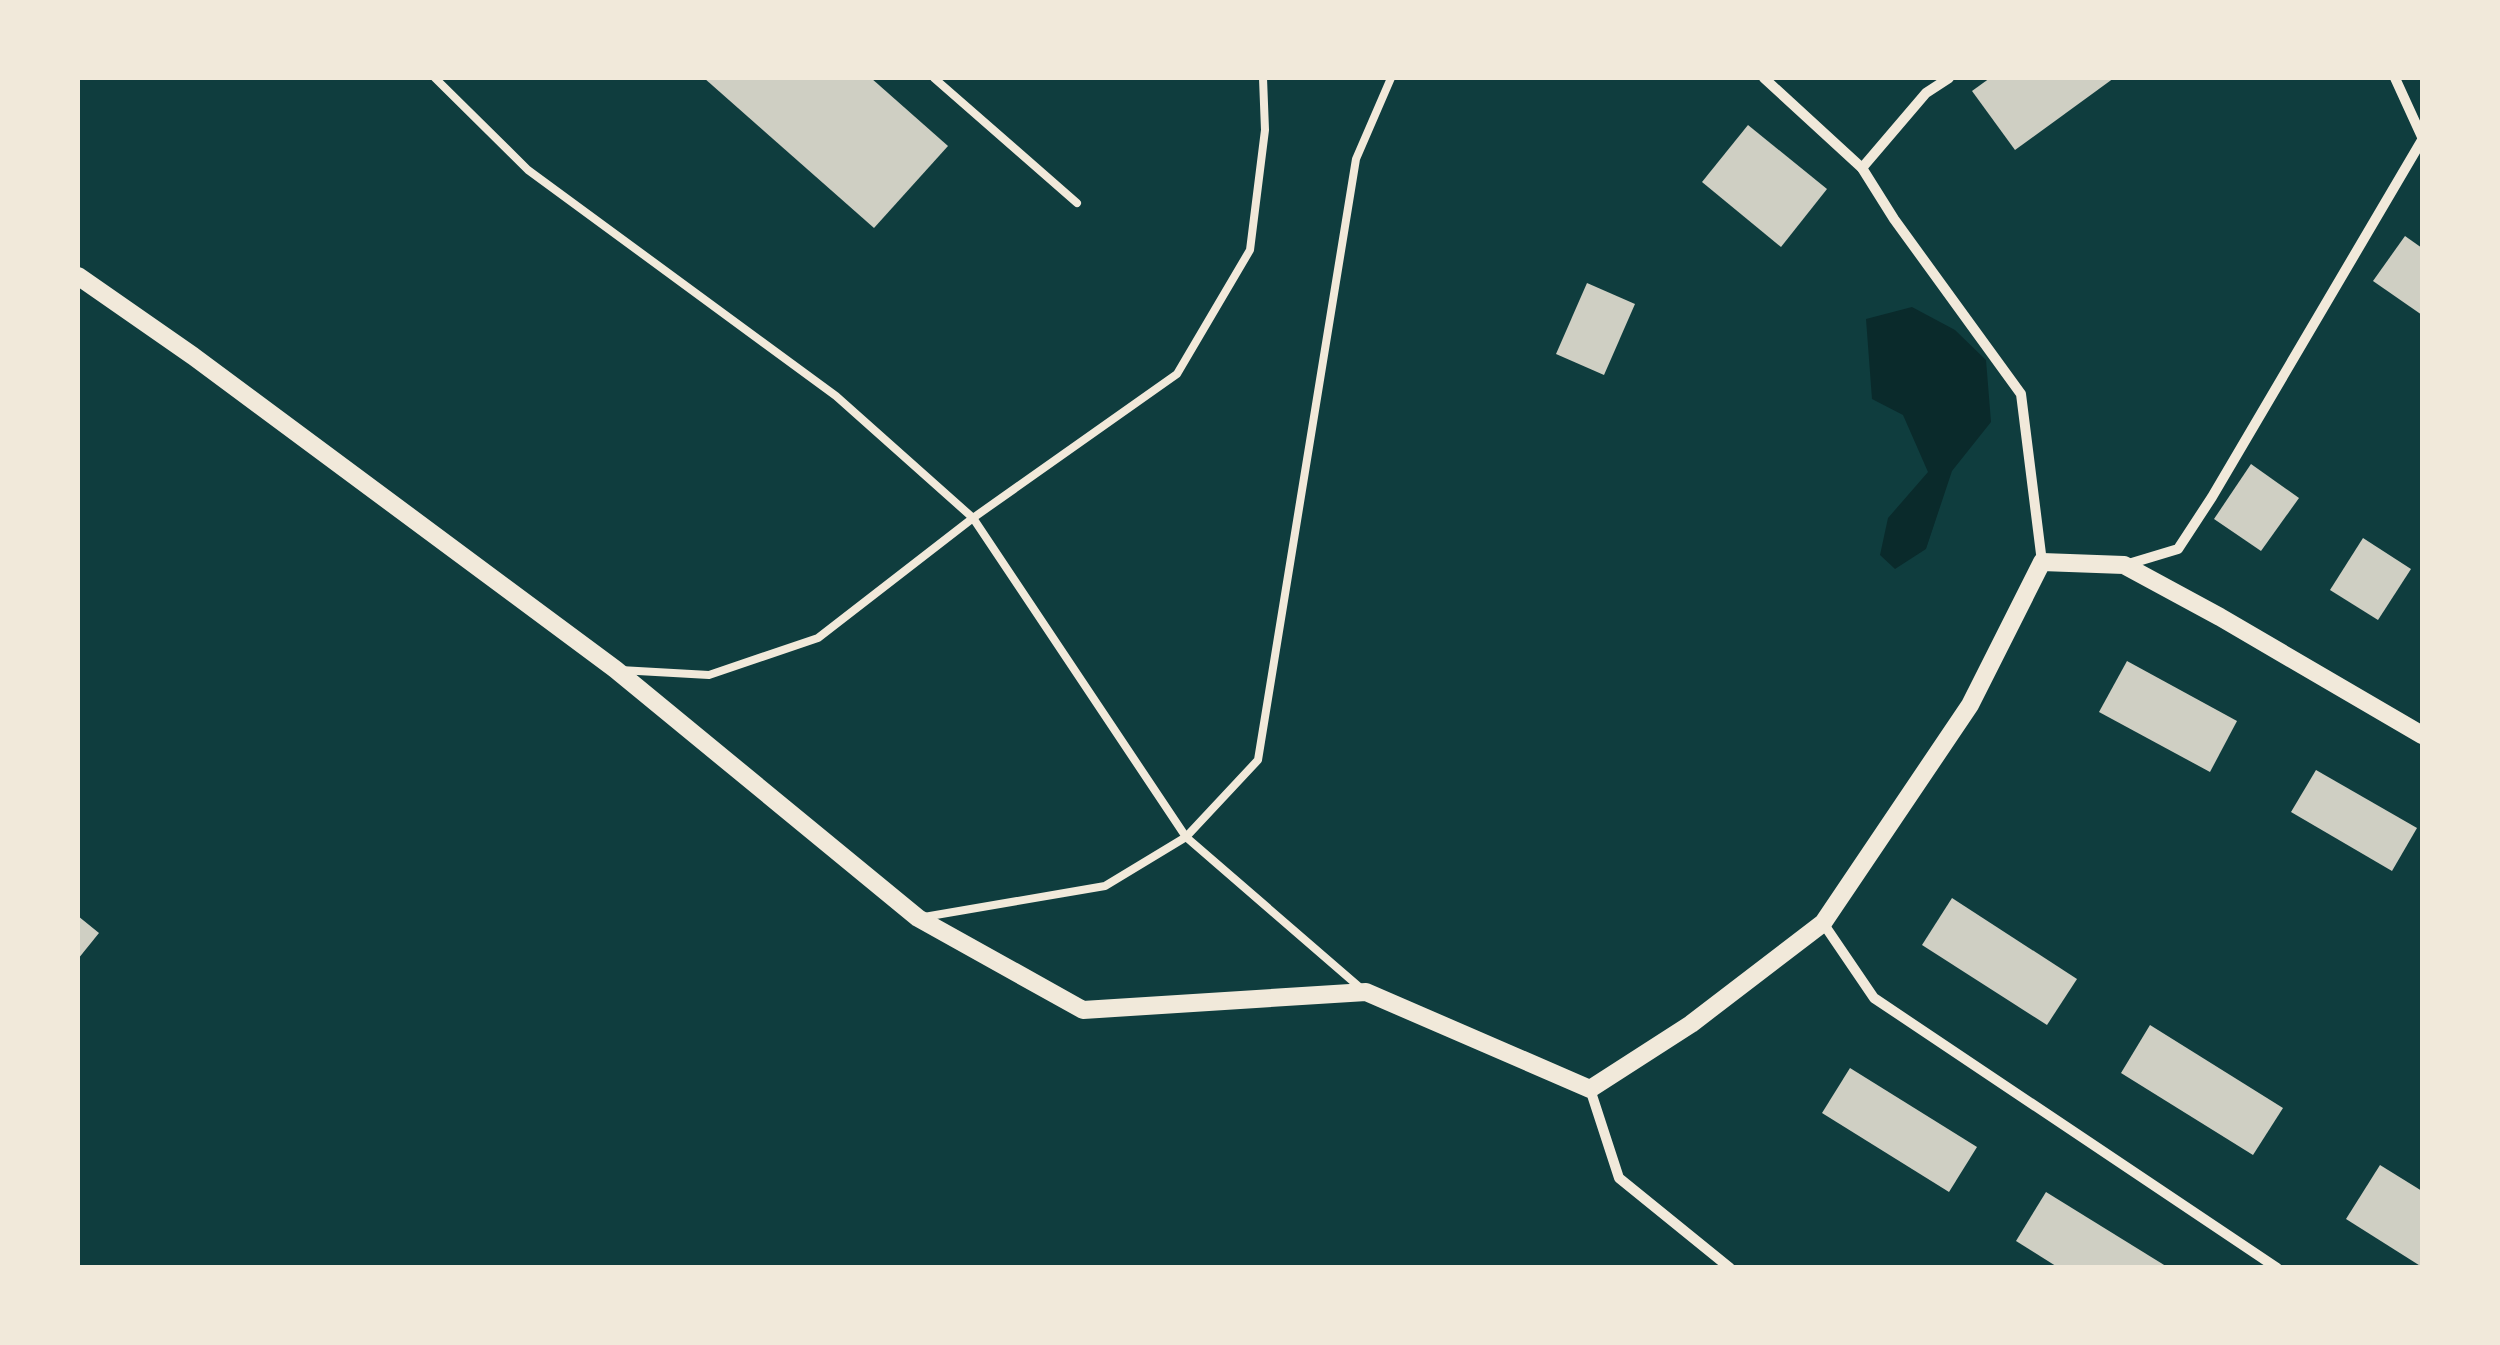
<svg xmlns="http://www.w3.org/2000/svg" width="2500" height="1345" viewBox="0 0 2500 1345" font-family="'Source Sans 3',sans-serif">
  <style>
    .water { fill: #0a2a2b }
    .building { fill: #cfcfc3 }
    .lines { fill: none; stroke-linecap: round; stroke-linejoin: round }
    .service { stroke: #f1e9da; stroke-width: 8 }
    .minor { stroke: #f1e9da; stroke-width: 10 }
    .tertiary { stroke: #f1e9da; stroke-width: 18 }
  </style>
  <rect width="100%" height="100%" fill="#0f3d3e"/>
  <polygon class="water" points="1912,307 1955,330 1986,360 1991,422 1952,471 1926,549 1895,569 1880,555 1888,518 1928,472 1903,415 1872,399 1866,319"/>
  <g class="building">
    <polygon points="704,78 871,78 948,146 874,228"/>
    <polygon points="1990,78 2114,78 2015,150 1972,91"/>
    <polygon points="1748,125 1827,189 1781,247 1702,182"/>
    <polygon points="2405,236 2422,248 2422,315 2373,281"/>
    <polygon points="1587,283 1635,304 1604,375 1556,354"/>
    <polygon points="2251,464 2299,498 2261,551 2214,519"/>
    <polygon points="2363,538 2411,569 2378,620 2330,590"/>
    <polygon points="2127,661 2237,721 2210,772 2099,712"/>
    <polygon points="2316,770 2417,828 2392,871 2291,812"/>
    <polygon points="1952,898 2077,979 2047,1025 1922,945"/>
    <polygon points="78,916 99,933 78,959"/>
    <polygon points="2150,1025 2283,1108 2253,1155 2121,1073"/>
    <polygon points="1850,1068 1977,1147 1949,1192 1822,1113"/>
    <polygon points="2380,1165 2422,1191 2422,1267 2346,1219"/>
    <polygon points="2046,1192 2169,1268 2059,1268 2016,1241"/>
  </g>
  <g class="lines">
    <g class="service">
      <polyline points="435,78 528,170 836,396 973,518 1186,837 1364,991"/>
      <polyline points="934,78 1077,203"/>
      <polyline points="620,670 709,675 818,638 973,518 1177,374 1250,250 1265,130 1263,78"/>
      <polyline points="924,917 1105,886 1186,837 1258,760 1356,159 1391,78"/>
    </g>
    <g class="minor">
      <polyline points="1764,78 1862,168"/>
      <polyline points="1949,78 1926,93 1862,168 1894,219 2021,394 2042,562"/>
      <polyline points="2395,78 2422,137"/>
      <polyline points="2125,565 2178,549 2212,497 2422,140"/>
      <polyline points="1823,923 1874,998 2277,1268"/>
      <polyline points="1590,1089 1619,1178 1730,1268"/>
    </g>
    <polyline class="tertiary" points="78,276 193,356 615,669 918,918 1083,1010 1366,992 1590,1089 1691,1024 1823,923 1970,705 2042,562 2124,565 2220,617 2422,735"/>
  </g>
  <rect width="2500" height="1345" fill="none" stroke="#f1e9da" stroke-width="160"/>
</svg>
